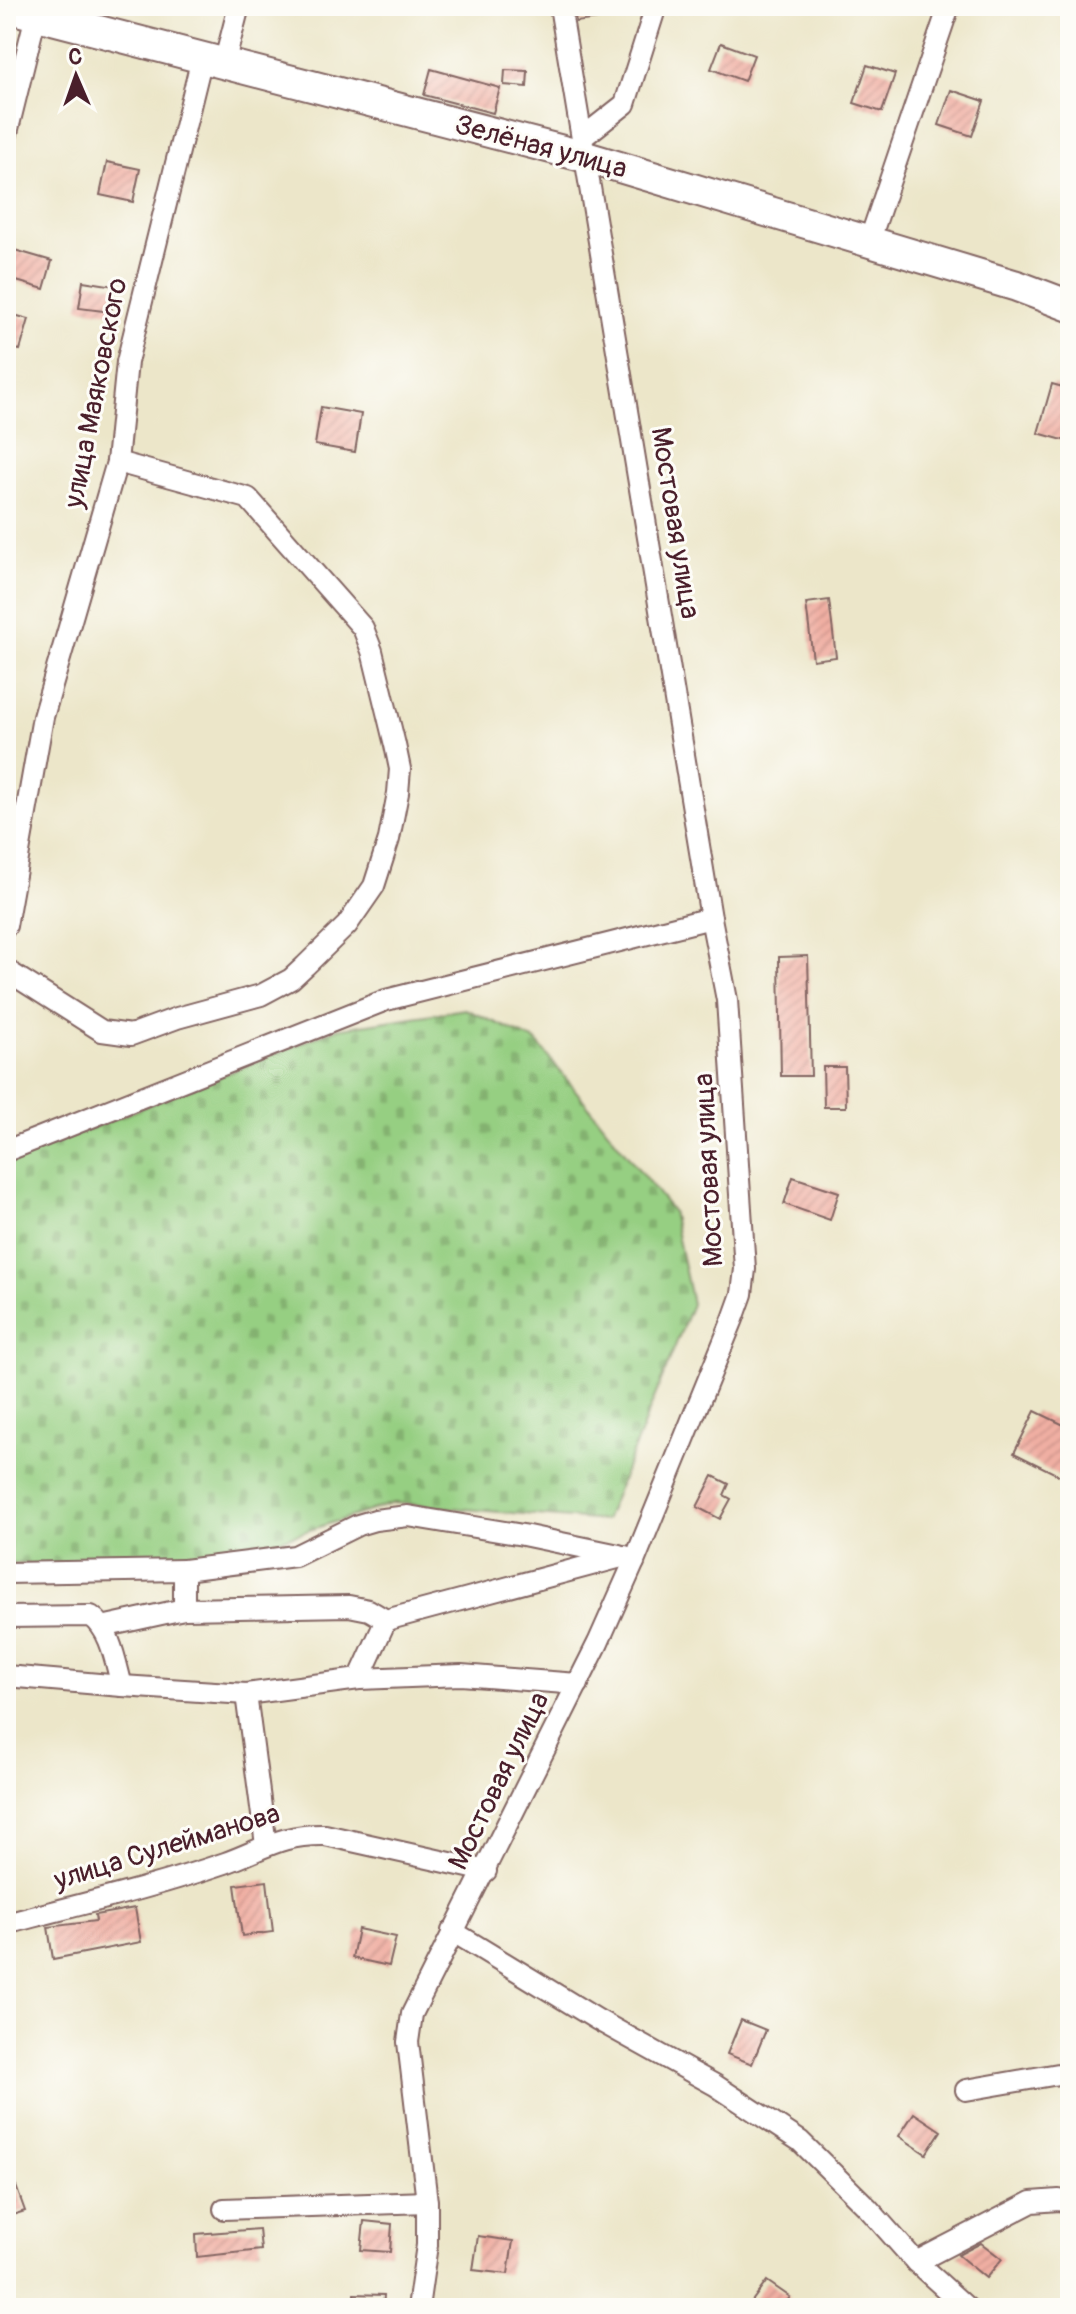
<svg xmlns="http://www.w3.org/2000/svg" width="1076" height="2314" viewBox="0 0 1076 2314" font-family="Pangolin,sans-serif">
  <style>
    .cemetery { fill: url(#cemetery-stones); stroke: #707756; stroke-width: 2 }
    .building { fill: url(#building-hatch) }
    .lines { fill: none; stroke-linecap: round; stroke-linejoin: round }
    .minor-casing { stroke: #836562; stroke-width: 24 }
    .secondary-casing { stroke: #836562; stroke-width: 34 }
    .minor { stroke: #fff; stroke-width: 20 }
    .secondary { stroke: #fff; stroke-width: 30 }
    .labels { text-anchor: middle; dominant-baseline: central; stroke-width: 6; stroke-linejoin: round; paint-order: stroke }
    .street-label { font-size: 28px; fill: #4a1f2b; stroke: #fdfcf7 }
  </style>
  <defs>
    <pattern id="cemetery-stones" width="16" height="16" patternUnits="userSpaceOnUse" patternTransform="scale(2)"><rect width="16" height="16" fill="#96cf82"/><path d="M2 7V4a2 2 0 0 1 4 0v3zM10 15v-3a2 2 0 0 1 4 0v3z" fill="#83b170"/></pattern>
    <pattern id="building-hatch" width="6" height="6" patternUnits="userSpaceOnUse" patternTransform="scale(2)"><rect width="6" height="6" fill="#f0afa3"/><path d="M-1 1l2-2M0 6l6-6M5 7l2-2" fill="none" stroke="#cf968c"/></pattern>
  </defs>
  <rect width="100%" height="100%" fill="#fdfcf7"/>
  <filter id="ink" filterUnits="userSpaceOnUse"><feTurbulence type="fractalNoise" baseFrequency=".0125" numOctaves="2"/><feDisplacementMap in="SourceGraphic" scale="16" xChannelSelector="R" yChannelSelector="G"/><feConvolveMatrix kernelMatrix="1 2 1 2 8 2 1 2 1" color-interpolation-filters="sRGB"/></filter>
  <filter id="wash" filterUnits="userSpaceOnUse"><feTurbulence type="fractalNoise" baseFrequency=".006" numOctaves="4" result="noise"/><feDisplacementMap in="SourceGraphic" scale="32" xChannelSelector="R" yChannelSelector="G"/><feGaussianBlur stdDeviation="1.8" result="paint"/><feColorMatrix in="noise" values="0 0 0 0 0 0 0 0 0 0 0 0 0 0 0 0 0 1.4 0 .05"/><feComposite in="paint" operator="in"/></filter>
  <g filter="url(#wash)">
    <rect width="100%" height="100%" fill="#ece6c9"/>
    <polygon class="cemetery" points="465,1009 536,1041 672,1211 692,1304 605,1521 394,1503 184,1570 6,1563 6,1163 336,1029"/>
    <g id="blocks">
      <g class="building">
        <polygon points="573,6 598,6 599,19 576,22"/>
        <polygon points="721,43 754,55 744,81 711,69"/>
        <polygon points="867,65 895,74 882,112 854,103"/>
        <polygon points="431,69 500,88 493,113 424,95"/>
        <polygon points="505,70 528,71 527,87 504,85"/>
        <polygon points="951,90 984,101 972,136 939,125"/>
        <polygon points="107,162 140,169 133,202 100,195"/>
        <polygon points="11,249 52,261 44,289 6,278"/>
        <polygon points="83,281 115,286 111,312 79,308"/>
        <polygon points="6,313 29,319 20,350 6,347"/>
        <polygon points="1052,384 1070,389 1070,442 1038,433"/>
        <polygon points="321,407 361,414 355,452 315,445"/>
        <polygon points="829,600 836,657 813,660 806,603"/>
        <polygon points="808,956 811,1076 781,1076 779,957"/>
        <polygon points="823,1067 845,1067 846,1107 824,1107"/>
        <polygon points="793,1177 839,1192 830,1220 784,1204"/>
        <polygon points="1035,1411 1070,1428 1070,1481 1014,1453"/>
        <polygon points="713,1476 729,1484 724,1495 731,1499 720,1519 697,1507"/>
        <polygon points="267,1881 273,1932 242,1936 235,1885"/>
        <polygon points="135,1908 141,1942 53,1959 48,1927 96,1921 95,1915"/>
        <polygon points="358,1929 396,1937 389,1966 352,1958"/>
        <polygon points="741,2020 766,2030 752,2064 727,2054"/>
        <polygon points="914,2113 941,2131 926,2154 899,2136"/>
        <polygon points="6,2164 8,2164 25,2211 6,2217"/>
        <polygon points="364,2221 392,2224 390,2252 361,2250"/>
        <polygon points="259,2229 261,2250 197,2257 196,2234"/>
        <polygon points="478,2236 513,2241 508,2274 473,2270"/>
        <polygon points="981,2243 1002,2259 986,2278 958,2255"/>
        <polygon points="767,2281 790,2297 782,2308 747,2308"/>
        <polygon points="354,2294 384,2295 383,2308 354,2308"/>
      </g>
    </g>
  </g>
  <g filter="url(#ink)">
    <use href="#blocks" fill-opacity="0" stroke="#836562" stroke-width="2"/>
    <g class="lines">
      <g class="minor-casing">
        <g id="minor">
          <polyline points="224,64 239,6"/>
          <polyline points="6,137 36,15"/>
          <polyline points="583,137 625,104 656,6"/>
          <polyline points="869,242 949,6"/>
          <polyline points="6,926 43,717 117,462 127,362 202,58"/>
          <polyline points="6,970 102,1031 131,1035 177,1018 261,995 291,979 305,966 347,925 374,886 389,839 398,793 400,769 395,745 372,651 363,628 248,498 117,462"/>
          <polyline points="6,1151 386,1000 711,918"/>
          <polyline points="184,1570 295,1556 358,1525 375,1520 408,1516 523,1535 619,1555"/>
          <polyline points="6,1573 184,1570 184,1609 102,1627"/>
          <polyline points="184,1609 349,1606 369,1610 386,1620"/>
          <path d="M6,1617L91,1616C111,1629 116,1665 122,1686L6,1676"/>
          <polyline points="359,1679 461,1675 578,1684"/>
          <polyline points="122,1686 246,1694 359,1679 386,1620 625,1556 634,1562"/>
          <polyline points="246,1694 266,1845"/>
          <path d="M6,1924C78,1905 155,1887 225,1863C264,1849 281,1834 325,1835L486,1871"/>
          <polyline points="452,1931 598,2020 715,2085 800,2141 867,2207 916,2262 967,2308"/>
          <polyline points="966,2090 1070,2072"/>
          <polyline points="224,2209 427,2202"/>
          <polyline points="916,2262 1032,2202 1059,2200 1070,2203"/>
          <polyline points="418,2308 427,2245 427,2202 408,2042 412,2014 598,1643 634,1562 733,1319 742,1294 745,1269 727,1000 711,918 560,6"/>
        </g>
      </g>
      <g class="secondary-casing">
        <polyline id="secondary" points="6,7 586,157 1017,286 1070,306"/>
      </g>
      <use href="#minor" class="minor"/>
      <use href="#secondary" class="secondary"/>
    </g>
  </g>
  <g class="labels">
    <g class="street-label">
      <text transform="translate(541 147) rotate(15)">Зелёная улица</text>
      <text transform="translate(96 393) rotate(-79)">улица Маяковского</text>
      <text transform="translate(675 523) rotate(81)">Мостовая улица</text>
      <text transform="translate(709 1170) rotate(-93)">Мостовая улица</text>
      <text transform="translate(499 1781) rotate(-64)">Мостовая улица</text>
      <text transform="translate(167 1847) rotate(-17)">улица Сулейманова</text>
    </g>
  </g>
  <rect width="1076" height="2314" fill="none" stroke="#fdfcf7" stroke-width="32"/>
  <g transform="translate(76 76) rotate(358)" stroke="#fdfcf7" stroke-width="6" paint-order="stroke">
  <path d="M0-6L14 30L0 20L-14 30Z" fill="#4a1f2b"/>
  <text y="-12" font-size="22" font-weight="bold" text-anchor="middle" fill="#4a1f2b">С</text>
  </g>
</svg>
